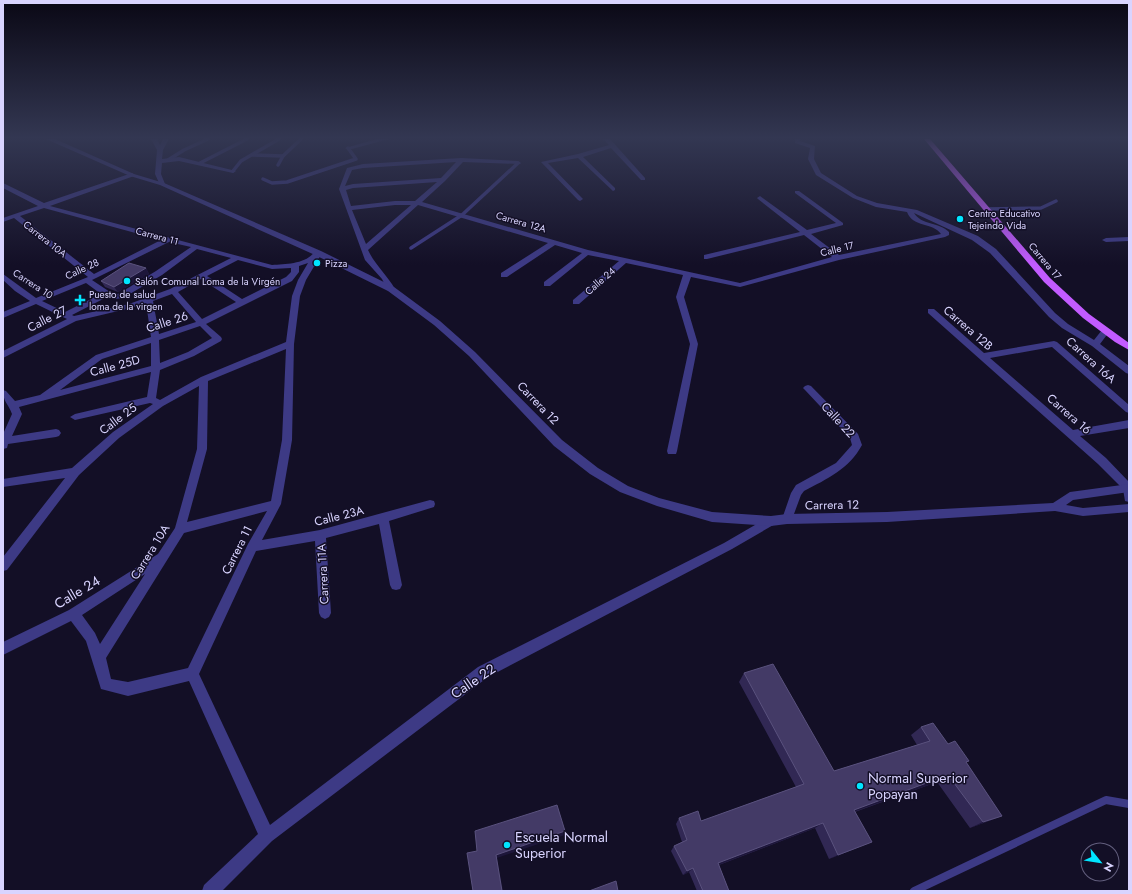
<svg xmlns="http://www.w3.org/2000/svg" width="1132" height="894" viewBox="0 0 1132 894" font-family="Jost,sans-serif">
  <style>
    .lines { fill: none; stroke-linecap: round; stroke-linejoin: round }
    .service-far1 { stroke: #3d3a85; stroke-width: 3.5 }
    .service { stroke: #3d3a85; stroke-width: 8 }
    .minor { fill: #3d3a85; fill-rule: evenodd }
    .tertiary { fill: #3d3a85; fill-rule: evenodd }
    .primary { fill: #c25bff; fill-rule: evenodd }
    .wall { fill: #312854 }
    .shaded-wall { fill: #1d163a }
    .building { fill: #433a66; stroke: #5a527e }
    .poi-dot { fill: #00e5ff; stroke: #130f26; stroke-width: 1.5 }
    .labels { text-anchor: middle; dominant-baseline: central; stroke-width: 3; stroke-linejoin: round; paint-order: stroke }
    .far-poi-label { font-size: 10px; fill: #d9d4ff; stroke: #130f26; text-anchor: start }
    .far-street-label { font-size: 10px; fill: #d9d4ff; stroke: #130f26 }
    .street-label { font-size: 12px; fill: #d9d4ff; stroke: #130f26 }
    .near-street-label { font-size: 14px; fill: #d9d4ff; stroke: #130f26 }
    .near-poi-label { font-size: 14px; fill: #d9d4ff; stroke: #130f26; text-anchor: start }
  </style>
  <rect width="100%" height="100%" fill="#130f26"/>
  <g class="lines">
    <g class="service-far1">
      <polyline points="253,155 283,156"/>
      <polyline points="168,160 184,150 208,139"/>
      <polyline points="200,163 247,139"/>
      <polyline points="278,165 283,156 301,139"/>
      <polyline points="233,171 241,161 279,139"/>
      <polyline points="263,179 272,183 287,182 356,159 348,148"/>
      <polyline points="987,209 1041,208 1056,201"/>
      <polyline points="411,248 462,215 518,163"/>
    </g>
    <polyline class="service" points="914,891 1106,800 1129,804"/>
    <g class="minor">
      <polygon points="151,139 157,139 160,145 163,139 169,139 163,150 162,159 179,157 236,171 233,173 179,161 162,163 161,174 165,184 160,185 155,174 157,150"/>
      <polygon points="377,139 389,139 348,150 345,148"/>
      <polygon points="603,139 610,139 645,178 645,180 641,180 611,148 583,157 615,188 615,190 613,191 578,158 548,163 582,198 583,199 580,201 578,200 541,162 578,154 609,145"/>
      <path d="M795,139H801L800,141L815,146L814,159L821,173L857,196L877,203L917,210L978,236L996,249L1055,313L1068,324L1094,340L1102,330H1108L1109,332L1100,344L1129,366V374L1126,373L1092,346L1062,328L1049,317L990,253L972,240L914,213C921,225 939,222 949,232V235L945,237L839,260L740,287L691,277L684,297L698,344L677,451L676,454H668L667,451L690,344L676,297L683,275L626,263L579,304H573V300L619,261L588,255L550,286H544V282L582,253L555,245L507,277H501V273L548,243L418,205L368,250C375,265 387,275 395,289L394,291H388L382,279L365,260L339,189L347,168L363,164L461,158L518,161L521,163L520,164L463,162L445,181L422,202L588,250L740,283L832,257L804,235L707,259H704V255L800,232L758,199L757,198L760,196L807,230L836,223L795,193V191H799L843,223V225L811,234L839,255L941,234C933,222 913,228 907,212L876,207L853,198L816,175L808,159L810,148L795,143ZM456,162L441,178L353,184L345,186L352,170L363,168ZM437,182L415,201H395L351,206L346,190L353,188ZM395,205H411L366,244L352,210Z"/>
      <path d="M132,173L135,175L134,176L50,206L272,265C286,264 307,264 315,251H318L322,253L306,280L300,296L294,344L292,440L281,504L262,540L320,530L430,500L434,501L435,504L434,507L389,521L402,585L400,589L396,590L392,589L390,585L379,524L326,538L331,613L329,617L325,619L321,617L319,613L315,541L256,551L199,674L270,825L478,667L724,543L767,518L771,516L775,518L777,521L775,524L732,549L488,677L272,841L222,891H202L204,885L258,834L189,681L128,696L101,689L86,641L71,621L3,655V642L69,610L158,554L175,528L197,449L199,386L163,406L119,438L79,475L7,570L3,571V557L65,478L3,487V479L72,468L113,432L153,404L150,403L75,420L70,417L75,414L147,397L151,372L19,407L22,414L12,436L56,429L59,430L61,433L59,436L56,437L8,444L7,448L3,449V434L12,414C8,403 3,402 3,390L6,391L15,401L40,395L96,355L151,337L146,303L131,308L76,321L3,358V351L67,319L36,304L3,318V312L30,301L15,291L3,280V274L36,298L88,277L14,218L3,222V218L38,206L3,188V183L44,203ZM44,208L161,240L94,274L20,216ZM169,242L191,247L156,271L118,294L110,292L92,280ZM197,249L231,258L170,289L129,304L74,316L72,315L107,297L115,299L123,298L162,275ZM238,260L272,269L291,268V272L286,277L242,299L207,276ZM308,263L298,280L292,296L286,342L201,377L160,400L156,398L160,370L194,356L221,341L222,339L221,337L206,324L292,281L299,272V266ZM201,279L236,302L202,319L178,292ZM86,283L101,294L65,312L42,301ZM172,294L196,322L159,334L153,301ZM200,326L212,338L188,352L160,363L159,340ZM151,343V366L60,390L102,359ZM286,349L282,440L271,501L187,522L207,449L208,381ZM267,511L248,544L188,668L128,682L111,679L106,658L184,533ZM145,574L100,644L95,633L82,615Z"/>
      <polygon points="1129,237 1129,241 1106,242 1102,240 1106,238"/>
      <polygon points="928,309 934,309 984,353 1054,341 1057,342 1129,405 1129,413 1126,412 1052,347 990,358 1073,430 1129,420 1129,428 1080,436 1106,458 1129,482 1129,502 1125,501 1123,489 1098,464 928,313"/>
      <path d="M808,385L811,386L858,434L862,445C849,469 827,479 804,491L801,495L791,522L787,524L783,522L782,519L791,493L796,485L836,463L852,445L850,438L805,390L803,388L805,386Z"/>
    </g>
    <polygon class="tertiary" points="46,139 55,139 134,174 164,183 321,251 394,287 440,321 475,352 562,440 598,468 628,486 659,498 712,512 771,516 787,514 887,512 1053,503 1070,492 1129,484 1129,492 1073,500 1066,505 1083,508 1129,504 1129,512 1083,516 1055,511 887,522 787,524 771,526 712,522 657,506 620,492 590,474 554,446 469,356 434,325 388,291 315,255 160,185 130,176"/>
    <polygon class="primary" points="924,139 930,139 1050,278 1089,314 1129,343 1129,350 1115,342 1083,318 1044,282"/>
  </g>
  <g class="wall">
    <polygon points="146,268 149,274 118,292 105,287 101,281"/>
    <polygon points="744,673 834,771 917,745 911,735 921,727 948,744 969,761 966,762 1002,816 970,828 937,782 855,812 872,842 862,846 829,859 815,828 719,865 729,891 697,891 689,872 683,875 671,851 674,846 682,842 676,824 679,818 701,821 796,787 739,682"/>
  </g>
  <g class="shaded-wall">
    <polygon points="146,268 149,274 118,292 114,287"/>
    <polygon points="948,775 937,782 845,815 854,810"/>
    <polygon points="1002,816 989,821 970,828 983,822"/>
    <polygon points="823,823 815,828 713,867 718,863"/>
    <polygon points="565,831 565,835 497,858 503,891 502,891 496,855"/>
    <polygon points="872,842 862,846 829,859 838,855"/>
    <polygon points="693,868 689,872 683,875 687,871"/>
  </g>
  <g class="building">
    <polygon points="129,263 146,268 114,287 101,281"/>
    <polygon points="773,664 834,771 930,741 921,727 933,723 948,744 955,741 969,761 966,762 1002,816 983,822 948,775 854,810 872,842 838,855 823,823 718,863 729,891 703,891 693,868 687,871 674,846 687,840 679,818 698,811 701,821 804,784 744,673"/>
    <polygon points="557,805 565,831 496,855 502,891 473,891 467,853 477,851 475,831"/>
    <polygon points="616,881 618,891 589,891"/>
  </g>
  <linearGradient id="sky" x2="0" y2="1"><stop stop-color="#0a0815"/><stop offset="0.52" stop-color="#333752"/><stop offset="1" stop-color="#333752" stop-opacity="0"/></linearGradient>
  <rect width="1132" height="265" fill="url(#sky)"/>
  <g class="poi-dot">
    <circle cx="960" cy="219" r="4"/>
    <circle cx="317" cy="263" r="4"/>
    <circle cx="127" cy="281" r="4"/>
    <path d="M78 294h4v4h4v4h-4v4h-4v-4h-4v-4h4z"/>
    <circle cx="860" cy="786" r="4"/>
    <circle cx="507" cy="845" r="4"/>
  </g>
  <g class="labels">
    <g class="far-poi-label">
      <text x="968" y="213">Centro Educativo<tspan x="968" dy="12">Tejeindo Vida</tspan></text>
      <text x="325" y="263">Pizza</text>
      <text x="135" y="281">Salón Comunal Loma de la Virgén</text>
      <text x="89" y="294">Puesto de salud<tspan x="89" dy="12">loma de la virgen</tspan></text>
    </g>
    <g class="far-street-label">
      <text transform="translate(521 222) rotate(16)">Carrera 12A</text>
      <text transform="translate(157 236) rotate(15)">Carrera 11</text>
      <text transform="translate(45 239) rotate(38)">Carrera 10A</text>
      <text transform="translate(837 249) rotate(-14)">Calle 17</text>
      <text transform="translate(1045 261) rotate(50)">Carrera 17</text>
      <text transform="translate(82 269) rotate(-25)">Calle 28</text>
      <text transform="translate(600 281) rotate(-41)">Calle 24</text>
      <text transform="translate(33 284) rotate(33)">Carrera 10</text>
    </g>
    <g class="street-label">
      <text transform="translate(47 319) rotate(-27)">Calle 27</text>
      <text transform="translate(167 322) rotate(-18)">Calle 26</text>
      <text transform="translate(968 328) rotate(41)">Carrera 12B</text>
      <text transform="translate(1091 360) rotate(42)">Carrera 16A</text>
      <text transform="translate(115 366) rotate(-15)">Calle 25D</text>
      <text transform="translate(538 403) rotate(46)">Carrera 12</text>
      <text transform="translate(1069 414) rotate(41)">Carrera 16</text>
      <text transform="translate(118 419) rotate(-37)">Calle 25</text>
      <text transform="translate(838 420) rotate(47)">Calle 22</text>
      <text transform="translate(832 505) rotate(-1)">Carrera 12</text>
      <text transform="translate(339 516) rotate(-14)">Calle 23A</text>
      <text transform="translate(237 550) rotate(-63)">Carrera 11</text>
      <text transform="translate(150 552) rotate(-58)">Carrera 10A</text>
      <text transform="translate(323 574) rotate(-93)">Carrera 11A</text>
    </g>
    <g class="near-street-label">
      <text transform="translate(77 592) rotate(-31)">Calle 24</text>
      <text transform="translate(473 681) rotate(-34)">Calle 22</text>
    </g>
    <g class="near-poi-label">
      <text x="868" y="778">Normal Superior<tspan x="868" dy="16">Popayan</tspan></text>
      <text x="515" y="837">Escuela Normal<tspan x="515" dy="16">Superior</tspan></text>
    </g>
  </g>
  <rect width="1132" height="894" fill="none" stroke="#d9d4ff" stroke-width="8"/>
  <g transform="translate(1100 862) rotate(120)"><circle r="19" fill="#130f26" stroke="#625e7d"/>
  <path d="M0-3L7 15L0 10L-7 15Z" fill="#00e5ff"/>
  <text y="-6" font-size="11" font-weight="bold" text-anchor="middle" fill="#d9d4ff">N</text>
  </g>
</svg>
